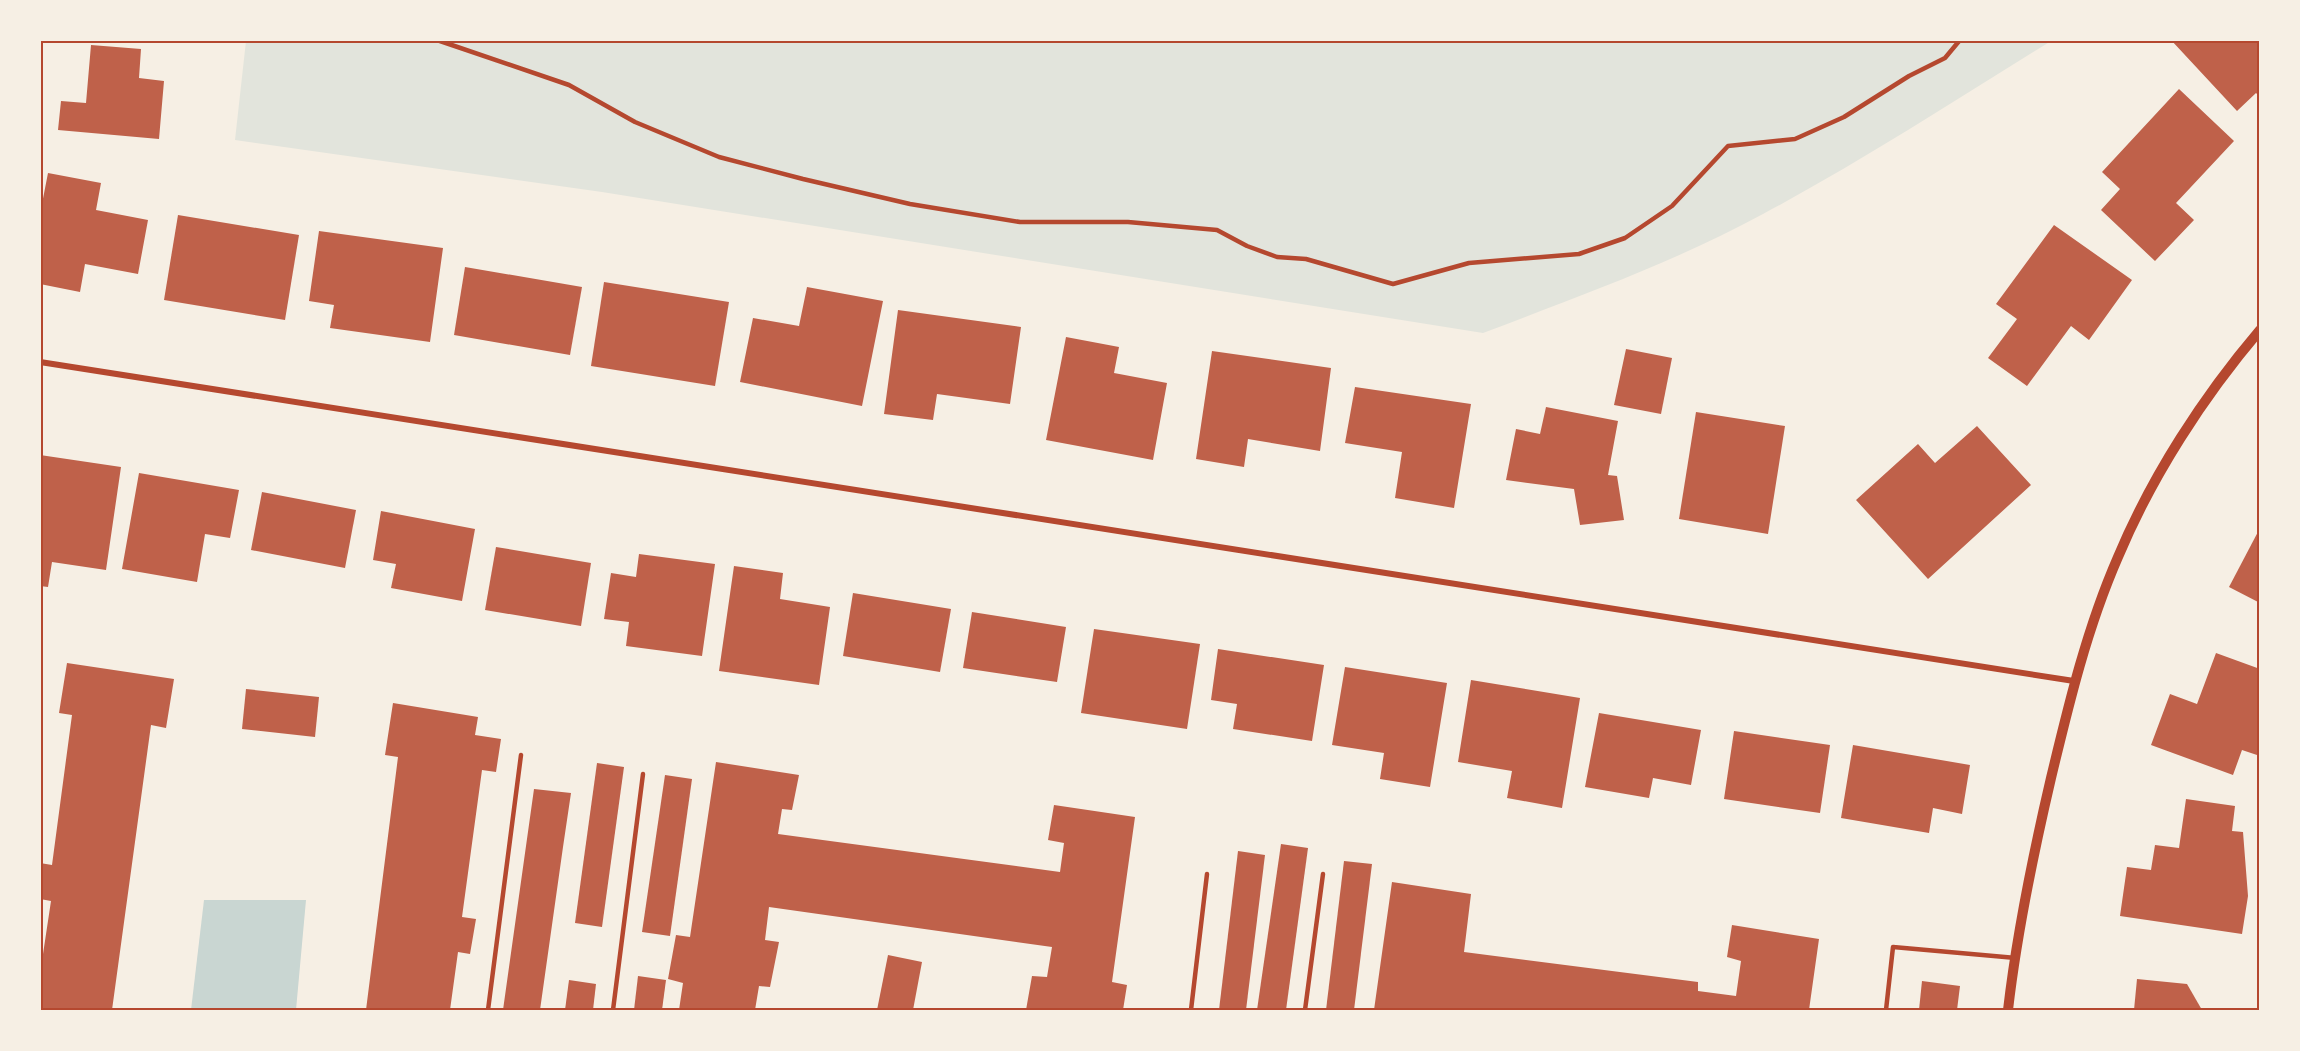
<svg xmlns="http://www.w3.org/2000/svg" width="2300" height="1051" viewBox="0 0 2300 1051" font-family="'Sofia Sans Condensed',sans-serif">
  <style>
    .green { fill: #e2e4dc }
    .water { fill: #c9d6d2 }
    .building { fill: #bf614a }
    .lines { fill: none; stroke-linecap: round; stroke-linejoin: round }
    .service { stroke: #b5482f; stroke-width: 4.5 }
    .minor { stroke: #b5482f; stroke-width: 6 }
    .tertiary { stroke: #b5482f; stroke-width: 10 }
    .neatline { fill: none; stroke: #b5482f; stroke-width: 2 }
  </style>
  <rect width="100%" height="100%" fill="#f6efe4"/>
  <path class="green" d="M246,41H2051C1956,100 1862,161 1763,214C1675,262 1577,297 1483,333L602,192L235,140Z"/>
  <polygon class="water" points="204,900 306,900 296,1010 191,1010"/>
  <g class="building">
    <polygon points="2171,40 2260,40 2260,97 2256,93 2237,111"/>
    <polygon points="91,45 141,49 139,78 164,81 159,139 58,130 61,101 86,103"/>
    <polygon points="2179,89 2234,141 2176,203 2194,220 2155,261 2101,210 2120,189 2102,172"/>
    <polygon points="48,173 101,183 96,210 148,220 138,274 85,264 80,292 40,284 40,214"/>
    <polygon points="178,215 299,235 285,320 164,300"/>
    <polygon points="2054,225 2132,280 2089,340 2071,326 2027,386 1988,358 2017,319 1996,304"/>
    <polygon points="319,231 443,248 430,342 330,328 334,305 309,301"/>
    <polygon points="465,267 582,287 570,355 454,335"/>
    <polygon points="604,282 729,302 715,386 591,366"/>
    <polygon points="807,287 883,301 862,406 740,382 753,318 799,326"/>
    <polygon points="898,310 1021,327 1010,404 937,394 933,420 884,414"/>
    <polygon points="1066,337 1119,347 1114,373 1167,383 1153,460 1046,440"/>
    <polygon points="1626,349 1672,358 1661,414 1614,405"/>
    <polygon points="1212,351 1331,368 1320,451 1248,439 1244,467 1196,459"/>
    <polygon points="1355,387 1471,404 1454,508 1395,498 1402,452 1345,443"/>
    <polygon points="1546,407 1618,421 1608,475 1617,476 1624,520 1580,525 1574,489 1506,480 1516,429 1540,434"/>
    <polygon points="1696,412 1785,426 1768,534 1679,519"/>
    <polygon points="1977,426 2031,485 1928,579 1856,500 1918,444 1935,463"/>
    <polygon points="40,455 121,467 106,570 52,562 48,587 40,586"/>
    <polygon points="139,473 239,490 230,538 205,534 197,582 122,569"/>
    <polygon points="262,492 356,510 345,568 251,550"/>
    <polygon points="381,511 475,529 462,601 391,588 396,564 373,560"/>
    <polygon points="2260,528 2260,603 2229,587"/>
    <polygon points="496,547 591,563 581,626 485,610"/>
    <polygon points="639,554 715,564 702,656 626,646 629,622 604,619 611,573 636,577"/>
    <polygon points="734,566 783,573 780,599 830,607 819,685 719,671"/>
    <polygon points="853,593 951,609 940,672 843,656"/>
    <polygon points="972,612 1066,627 1057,682 963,668"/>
    <polygon points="1094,629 1200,644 1187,729 1081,713"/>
    <polygon points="1218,649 1324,665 1312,741 1233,729 1237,704 1211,700"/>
    <polygon points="2216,653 2260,669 2260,756 2242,750 2233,775 2151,745 2170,694 2197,704"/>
    <polygon points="67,663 174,679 166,728 151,725 112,1010 40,1010 40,974 51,901 40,899 40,863 52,865 72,715 59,713"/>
    <polygon points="1345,667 1447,683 1430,787 1380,779 1384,753 1332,745"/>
    <polygon points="1471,680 1580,698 1562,808 1507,798 1512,771 1458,762"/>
    <polygon points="246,689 319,697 315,737 242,729"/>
    <polygon points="393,703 478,717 475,735 501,739 496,772 482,770 462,917 476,919 470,954 458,952 450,1010 366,1010 398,757 385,755"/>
    <polygon points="1599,713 1701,730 1691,785 1653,778 1649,798 1585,787"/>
    <polygon points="1734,731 1830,745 1820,813 1724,799"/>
    <polygon points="1853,745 1970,765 1962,814 1933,808 1929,833 1841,818"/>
    <polygon points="716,762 799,775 792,810 782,809 778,834 1060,872 1064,843 1048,840 1054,805 1135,817 1112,982 1127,985 1123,1010 1026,1010 1032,976 1047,977 1052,947 769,907 765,940 779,942 770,987 759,986 755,1010 679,1010 683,983 668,979 676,935 690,937"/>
    <polygon points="597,763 624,767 602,927 575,923"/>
    <polygon points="665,775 692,779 670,936 642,932"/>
    <polygon points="534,789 571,793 563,847 540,1010 503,1010"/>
    <polygon points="2186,799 2235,806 2232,831 2243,832 2248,896 2242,934 2120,916 2127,867 2151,870 2155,845 2179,848"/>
    <polygon points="1281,844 1308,848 1286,1010 1257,1010"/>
    <polygon points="1238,851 1265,855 1246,1010 1219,1010"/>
    <polygon points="1344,861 1372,864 1354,1010 1326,1010"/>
    <polygon points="1392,882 1471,894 1464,952 1698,982 1698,991 1736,996 1741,961 1727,957 1732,925 1819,939 1809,1010 1374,1010"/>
    <polygon points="888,955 922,962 913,1010 877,1010"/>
    <polygon points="638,976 666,980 662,1010 634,1010"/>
    <polygon points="2137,979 2187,984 2202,1010 2134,1010"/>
    <polygon points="569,980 596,984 593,1010 565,1010"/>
    <polygon points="1922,981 1960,986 1957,1010 1919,1010"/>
  </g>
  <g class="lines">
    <g class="service">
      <polyline points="437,40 569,85 635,122 719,157 803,179 910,204 1020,222 1128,222 1217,230 1247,246 1277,257 1306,259 1393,284 1469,263 1579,254 1625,238 1672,206 1728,146 1795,139 1844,117 1909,76 1945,58 1960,40"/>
      <polyline points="488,1010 521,755"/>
      <polyline points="613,1010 643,774"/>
      <polyline points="1191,1010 1207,874"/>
      <polyline points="1305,1010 1323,874"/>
      <polyline points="1886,1010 1893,947 2016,958"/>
    </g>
    <polyline class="minor" points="40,362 2074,681"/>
    <path class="tertiary" d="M2008,1010C2017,932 2033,855 2051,778C2069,703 2087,628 2118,557C2152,476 2203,397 2260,330"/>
  </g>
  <rect width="2300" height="1051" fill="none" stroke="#f6efe4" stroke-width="84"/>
  <rect x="42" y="42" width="2216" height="967" class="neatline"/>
</svg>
